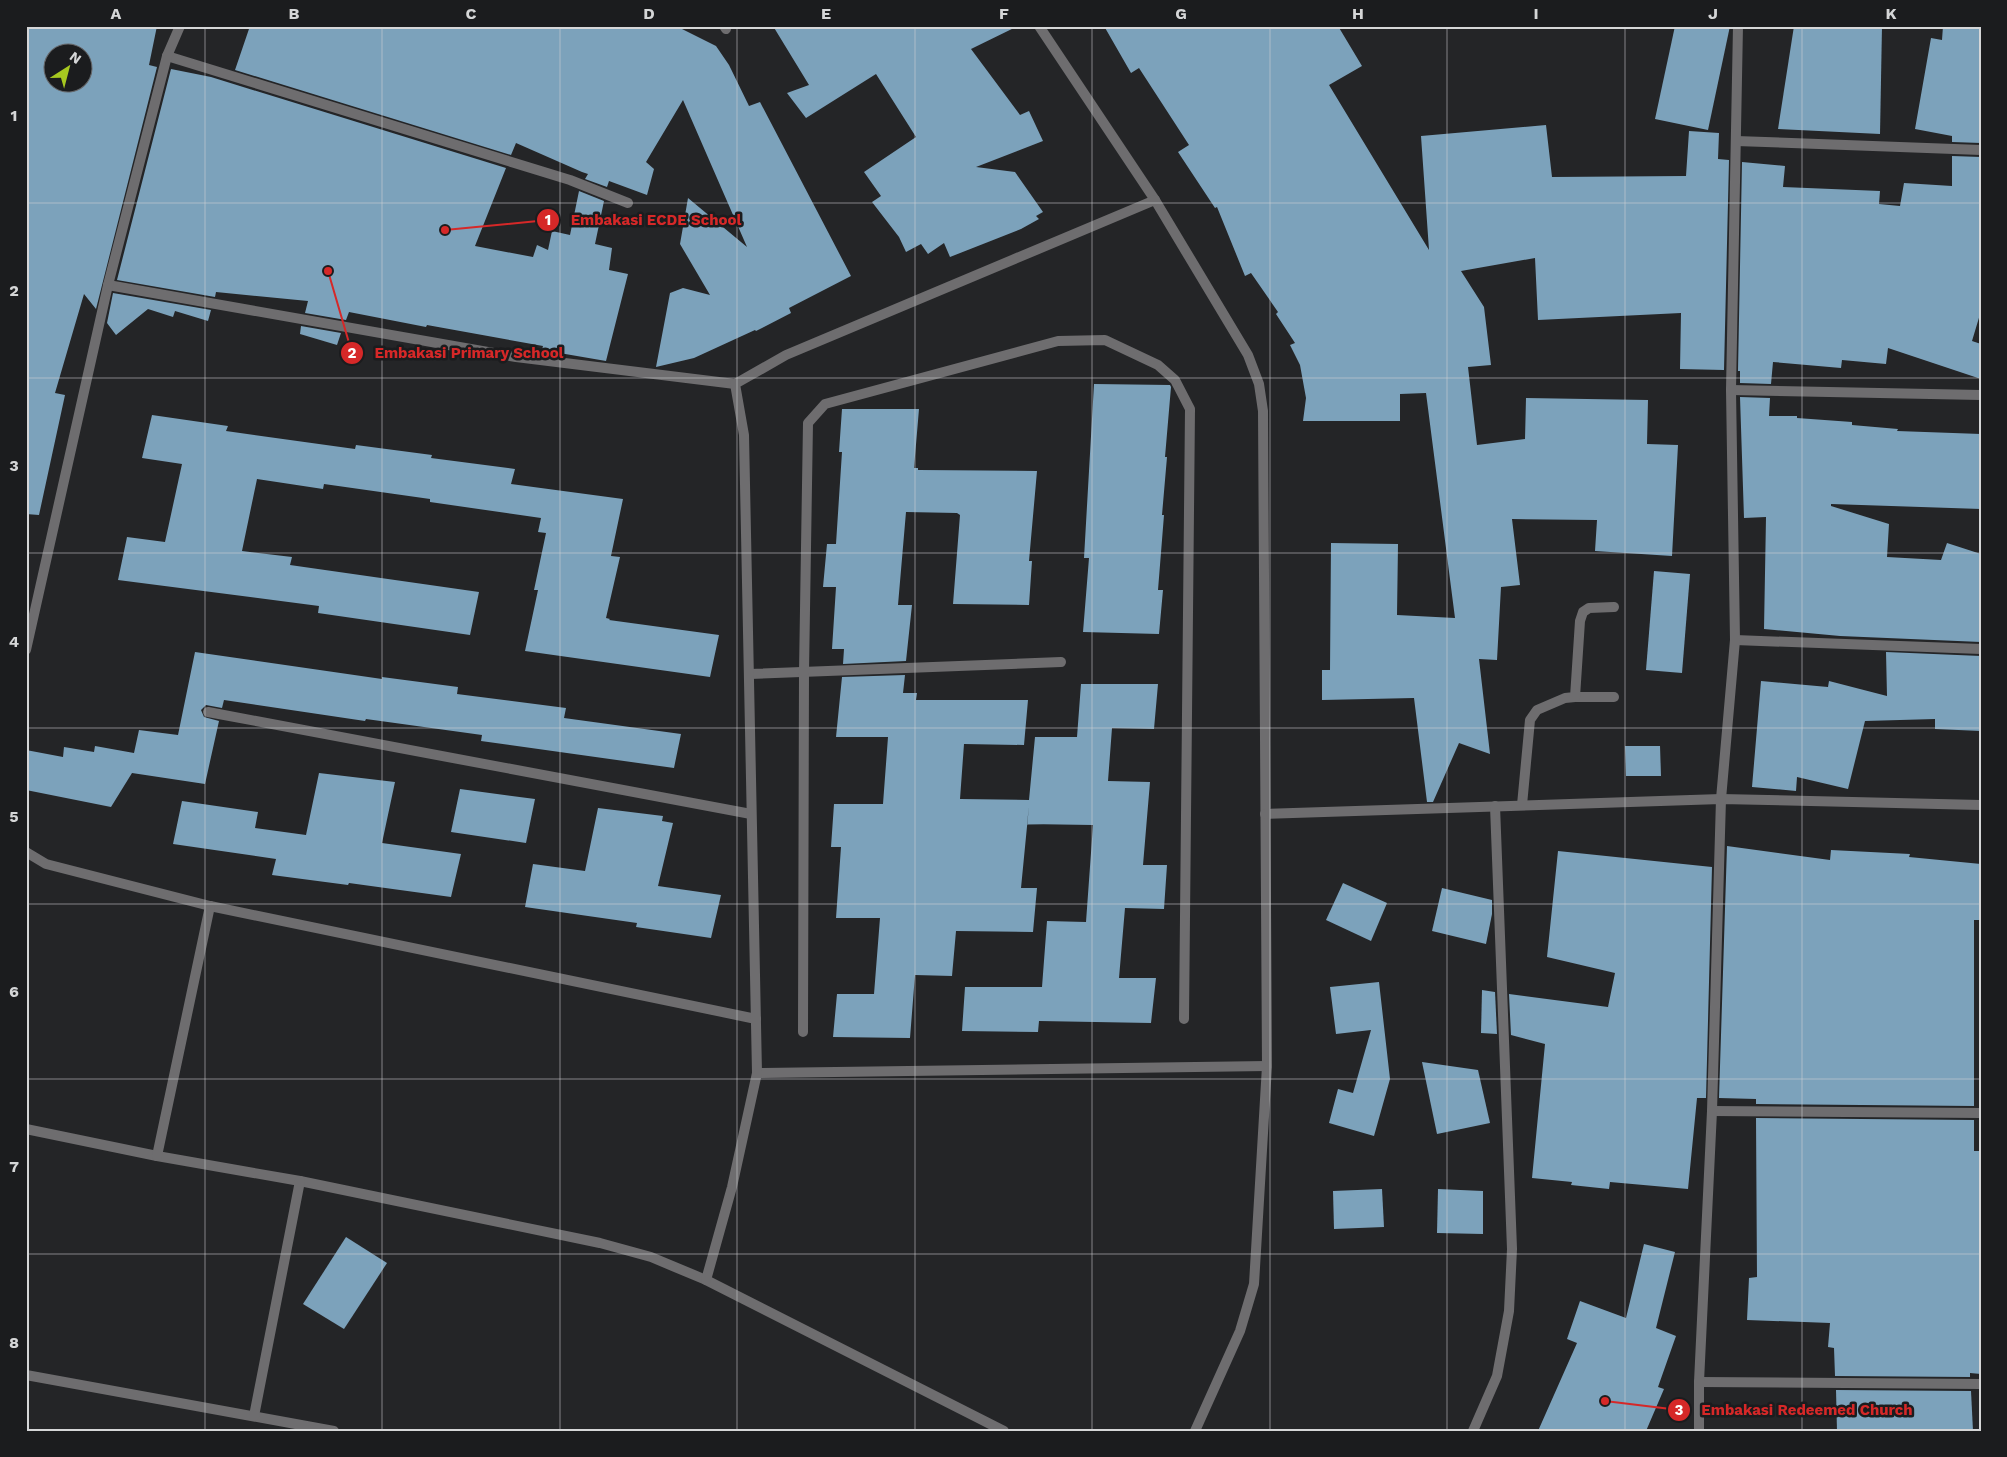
<svg xmlns="http://www.w3.org/2000/svg" width="2007" height="1457" viewBox="0 0 2007 1457" font-family="'Work Sans',sans-serif">
  <style>
    .building { fill: #7ca2bb; fill-rule: evenodd }
    .lines { fill: none; stroke-linecap: round; stroke-linejoin: round }
    .lane { stroke: #6e6d6f; stroke-width: 10 }
    .street { stroke: #6e6d6f; stroke-width: 10 }
    .grid { fill: none; stroke: #d5d6d7; stroke-width: 1; stroke-opacity: 0.55 }
    .leader { fill: none; stroke: #d62828; stroke-width: 2 }
    .callout-dot { fill: #d62828; stroke: #1b1c1e; stroke-width: 2 }
    .mark-label { font-size: 15px; text-anchor: middle; font-weight: bold; fill: #fff }
    .callout-label { font-size: 15px; text-anchor: middle; font-weight: bold; fill: #d62828; stroke: #1b1c1e; stroke-width: 5; stroke-linejoin: round; paint-order: stroke }
    .neatline { fill: none; stroke: #d5d6d7; stroke-width: 2 }
    .grid-label { font-size: 16px; text-anchor: middle; font-weight: bold; fill: #d5d6d7 }
  </style>
  <rect width="100%" height="100%" fill="#242527"/>
  <g class="building">
    <path d="M26,26H157L149,65L157,67L96,309L84,294L55,393L65,395L39,515L26,514ZM52,52H82V82H52Z"/>
    <polygon points="250,26 676,26 716,46 729,65 749,106 760,102 851,276 789,308 791,313 756,331 755,330 694,358 656,367 670,293 683,288 710,295 680,244 688,198 747,247 683,100 646,162 654,169 647,195 609,181 607,187 585,179 588,174 582,172 516,143 511,155 235,70"/>
    <polygon points="773,26 1018,26 971,49 1020,115 1029,111 1043,141 976,167 1015,172 1043,212 1036,216 1039,219 1021,229 950,257 944,243 928,254 921,244 906,252 899,237 872,202 881,196 864,172 916,137 876,74 806,118 787,93 809,85"/>
    <polygon points="1104,26 1338,26 1362,66 1329,85 1429,250 1421,136 1546,125 1552,177 1686,176 1689,131 1719,133 1718,159 1729,160 1724,370 1680,369 1681,313 1538,320 1535,258 1461,271 1484,307 1491,365 1468,367 1477,445 1525,439 1526,398 1648,400 1647,444 1678,445 1672,556 1595,551 1597,520 1512,519 1520,585 1501,587 1497,660 1479,659 1490,754 1459,743 1433,802 1427,802 1414,698 1322,700 1322,670 1330,670 1331,543 1398,544 1397,615 1455,618 1426,393 1400,394 1400,421 1303,421 1306,398 1300,365 1290,345 1295,343 1276,314 1278,312 1251,273 1245,276 1217,207 1215,208 1178,152 1189,145 1139,68 1131,73"/>
    <polygon points="1675,26 1730,26 1708,130 1655,119"/>
    <polygon points="1794,26 1882,26 1880,134 1778,129"/>
    <polygon points="1943,26 1981,26 1981,143 1952,142 1952,136 1915,129 1931,38 1942,40"/>
    <polygon points="171,69 211,77 506,168 475,246 533,257 537,245 548,250 552,231 570,235 579,191 604,201 595,244 612,248 609,270 628,274 606,361 542,350 543,346 427,325 426,327 349,312 346,320 305,313 308,301 216,292 215,297 117,280"/>
    <polygon points="1952,156 1981,157 1981,311 1972,341 1981,344 1981,379 1888,348 1886,364 1842,360 1841,368 1773,362 1771,384 1740,383 1740,371 1738,371 1742,162 1785,166 1783,187 1880,191 1879,204 1900,206 1904,183 1952,186"/>
    <polygon points="113,293 211,310 208,321 175,311 173,317 148,309 116,335 107,323"/>
    <polygon points="301,326 341,333 337,345 300,334"/>
    <polygon points="1094,384 1170,385 1171,387 1165,457 1167,457 1162,515 1164,515 1158,590 1163,590 1159,634 1083,632 1089,558 1084,558"/>
    <polygon points="1740,397 1770,398 1769,416 1797,416 1797,418 1852,422 1852,425 1898,429 1897,431 1981,434 1981,509 1831,504 1831,506 1889,524 1887,557 1941,560 1947,543 1981,554 1981,642 1840,636 1764,629 1766,517 1744,518"/>
    <polygon points="842,409 919,409 914,468 918,468 918,470 1037,471 1029,561 1032,561 1029,605 953,604 960,515 957,513 906,512 898,605 912,605 906,661 843,664 844,649 832,649 836,587 823,587 827,544 836,544 842,452 839,452"/>
    <polygon points="152,415 228,426 226,431 355,449 356,445 432,455 431,458 515,469 511,484 623,499 611,556 620,557 606,618 610,619 609,620 719,635 710,677 525,651 538,590 534,590 546,533 538,532 541,518 430,502 430,499 324,484 323,489 257,479 242,551 292,557 290,565 479,592 470,635 318,613 319,606 118,580 127,537 165,542 182,464 142,458"/>
    <polygon points="1654,571 1690,574 1682,673 1646,670"/>
    <polygon points="195,652 382,679 382,677 458,687 457,694 566,708 564,718 681,734 674,768 481,741 482,735 366,719 365,721 224,700 222,708 206,705 201,710 204,717 219,721 205,784 132,773 111,807 26,790 26,750 63,757 64,747 94,752 95,746 134,753 139,730 178,735"/>
    <polygon points="1886,652 1981,656 1981,731 1935,729 1935,719 1865,721 1848,789 1797,777 1796,791 1752,787 1761,681 1828,687 1829,681 1887,696"/>
    <polygon points="905,675 903,693 917,693 916,700 1028,700 1024,745 964,744 960,799 1029,800 1035,737 1077,737 1081,684 1158,684 1154,729 1112,728 1108,781 1150,782 1143,865 1167,865 1164,909 1125,908 1119,978 1156,978 1151,1023 1039,1021 1038,1032 962,1031 965,987 1042,987 1047,921 1086,922 1093,825 1027,824 1029,806 1021,888 1037,888 1033,932 956,931 952,976 915,975 910,1038 833,1037 837,994 874,994 880,918 836,918 841,847 831,847 834,804 883,804 888,737 836,737 842,677"/>
    <polygon points="1625,746 1660,746 1661,776 1626,776"/>
    <polygon points="319,773 395,782 382,843 461,854 451,897 349,883 348,885 272,875 276,859 173,844 182,801 258,812 255,828 306,835"/>
    <polygon points="460,789 535,799 526,843 451,832"/>
    <polygon points="598,808 663,816 662,821 673,823 658,886 721,895 711,938 636,927 637,923 525,907 533,864 585,871"/>
    <polygon points="1727,846 1830,860 1831,850 1910,854 1909,857 1981,864 1981,920 1974,920 1974,1106 1756,1104 1756,1099 1719,1098"/>
    <polygon points="1558,851 1712,867 1706,1098 1697,1098 1688,1189 1610,1182 1609,1189 1571,1185 1572,1182 1532,1178 1545,1044 1511,1035 1509,994 1608,1007 1615,973 1547,957"/>
    <polygon points="1343,883 1387,903 1371,941 1326,920"/>
    <polygon points="1442,888 1492,900 1492,914 1486,944 1432,931"/>
    <polygon points="1379,982 1390,1079 1374,1136 1329,1123 1338,1089 1353,1093 1371,1030 1336,1034 1330,987"/>
    <polygon points="1482,990 1495,992 1497,1034 1481,1033"/>
    <polygon points="1422,1062 1478,1070 1490,1123 1437,1134"/>
    <polygon points="1756,1118 1974,1120 1974,1151 1981,1151 1981,1374 1970,1373 1970,1377 1835,1376 1834,1348 1828,1347 1830,1323 1747,1320 1749,1278 1757,1277"/>
    <polygon points="1382,1189 1384,1227 1334,1229 1333,1191"/>
    <polygon points="1438,1189 1483,1191 1483,1234 1437,1233"/>
    <polygon points="346,1237 387,1263 344,1329 303,1304"/>
    <polygon points="1644,1244 1675,1252 1656,1328 1676,1336 1658,1387 1664,1389 1646,1431 1538,1431 1577,1343 1567,1339 1580,1301 1626,1318"/>
    <polygon points="1836,1390 1971,1391 1973,1431 1837,1431"/>
  </g>
  <g class="lines">
    <g class="lane">
      <polyline points="750,674 1061,662"/>
      <polyline points="1575,697 1614,697"/>
      <polyline points="208,712 751,814"/>
      <polyline points="1522,805 1530,720 1537,710 1565,698 1575,697 1580,621 1583,612 1589,608 1614,607"/>
      <polyline points="803,1032 804,672 808,423 825,404 1058,341 1105,340 1158,365 1175,380 1190,409 1184,1019"/>
    </g>
    <g class="street">
      <polyline points="724,26 726,29"/>
      <polyline points="1039,26 1155,200 1248,355 1259,384 1263,411 1267,1066 1254,1284 1240,1331 1195,1431"/>
      <polyline points="167,56 570,180 628,203"/>
      <polyline points="1736,141 1981,150"/>
      <polyline points="108,285 516,357 735,384"/>
      <polyline points="1731,390 1981,395"/>
      <polyline points="1735,640 1981,649"/>
      <polyline points="26,650 108,285 167,56 180,26"/>
      <polyline points="1265,814 1721,799 1981,805"/>
      <polyline points="26,852 46,864 210,906 756,1019"/>
      <polyline points="757,1073 1267,1066"/>
      <polyline points="1712,1111 1981,1113"/>
      <polyline points="26,1129 157,1156 300,1181 600,1243 651,1257 706,1280 1004,1431"/>
      <polyline points="157,1156 210,906"/>
      <polyline points="706,1280 732,1187 757,1073 744,435 735,384 786,355 1155,200"/>
      <polyline points="26,1375 334,1431"/>
      <polyline points="1699,1382 1981,1384"/>
      <polyline points="254,1416 300,1181"/>
      <polyline points="1473,1431 1497,1376 1509,1311 1512,1249 1495,806"/>
      <polyline points="1699,1431 1699,1382 1712,1111 1721,799 1735,640 1731,390 1738,26"/>
    </g>
  </g>
  <path class="grid" d="M205,26V1431M382,26V1431M560,26V1431M737,26V1431M915,26V1431M1092,26V1431M1270,26V1431M1447,26V1431M1625,26V1431M1802,26V1431M26,203H1981M26,378H1981M26,553H1981M26,728H1981M26,904H1981M26,1079H1981M26,1254H1981"/>
  <path class="leader" d="M445 230L548 220M328 271L352 353M1605 1401L1679 1410"/>
  <g class="callout-dot">
    <circle cx="445" cy="230" r="5"/>
    <circle cx="328" cy="271" r="5"/>
    <circle cx="1605" cy="1401" r="5"/>
    <circle cx="548" cy="220" r="12"/>
    <circle cx="352" cy="353" r="12"/>
    <circle cx="1679" cy="1410" r="12"/>
  </g>
  <g class="mark-label">
    <text x="548" y="225">1</text>
    <text x="352" y="358">2</text>
    <text x="1679" y="1415">3</text>
  </g>
  <g class="callout-label">
    <text x="656" y="225">Embakasi ECDE School</text>
    <text x="469" y="358">Embakasi Primary School</text>
    <text x="1807" y="1415">Embakasi Redeemed Church</text>
  </g>
  <rect width="2007" height="1457" fill="none" stroke="#1b1c1e" stroke-width="55"/>
  <g transform="translate(68 68) rotate(36)"><circle r="24" fill="#1b1c1e" stroke="#656668"/>
  <path d="M0-4L9 19L0 12L-9 19Z" fill="#a6c820"/>
  <text y="-8" font-size="14" font-weight="bold" text-anchor="middle" fill="#d5d6d7">N</text>
  </g>
  <rect x="28" y="28" width="1952" height="1402" class="neatline"/>
  <g class="grid-label">
    <text x="116" y="19">A</text>
    <text x="294" y="19">B</text>
    <text x="471" y="19">C</text>
    <text x="649" y="19">D</text>
    <text x="826" y="19">E</text>
    <text x="1004" y="19">F</text>
    <text x="1181" y="19">G</text>
    <text x="1358" y="19">H</text>
    <text x="1536" y="19">I</text>
    <text x="1713" y="19">J</text>
    <text x="1891" y="19">K</text>
    <text x="14" y="121">1</text>
    <text x="14" y="296">2</text>
    <text x="14" y="471">3</text>
    <text x="14" y="647">4</text>
    <text x="14" y="822">5</text>
    <text x="14" y="997">6</text>
    <text x="14" y="1172">7</text>
    <text x="14" y="1348">8</text>
  </g>
</svg>
